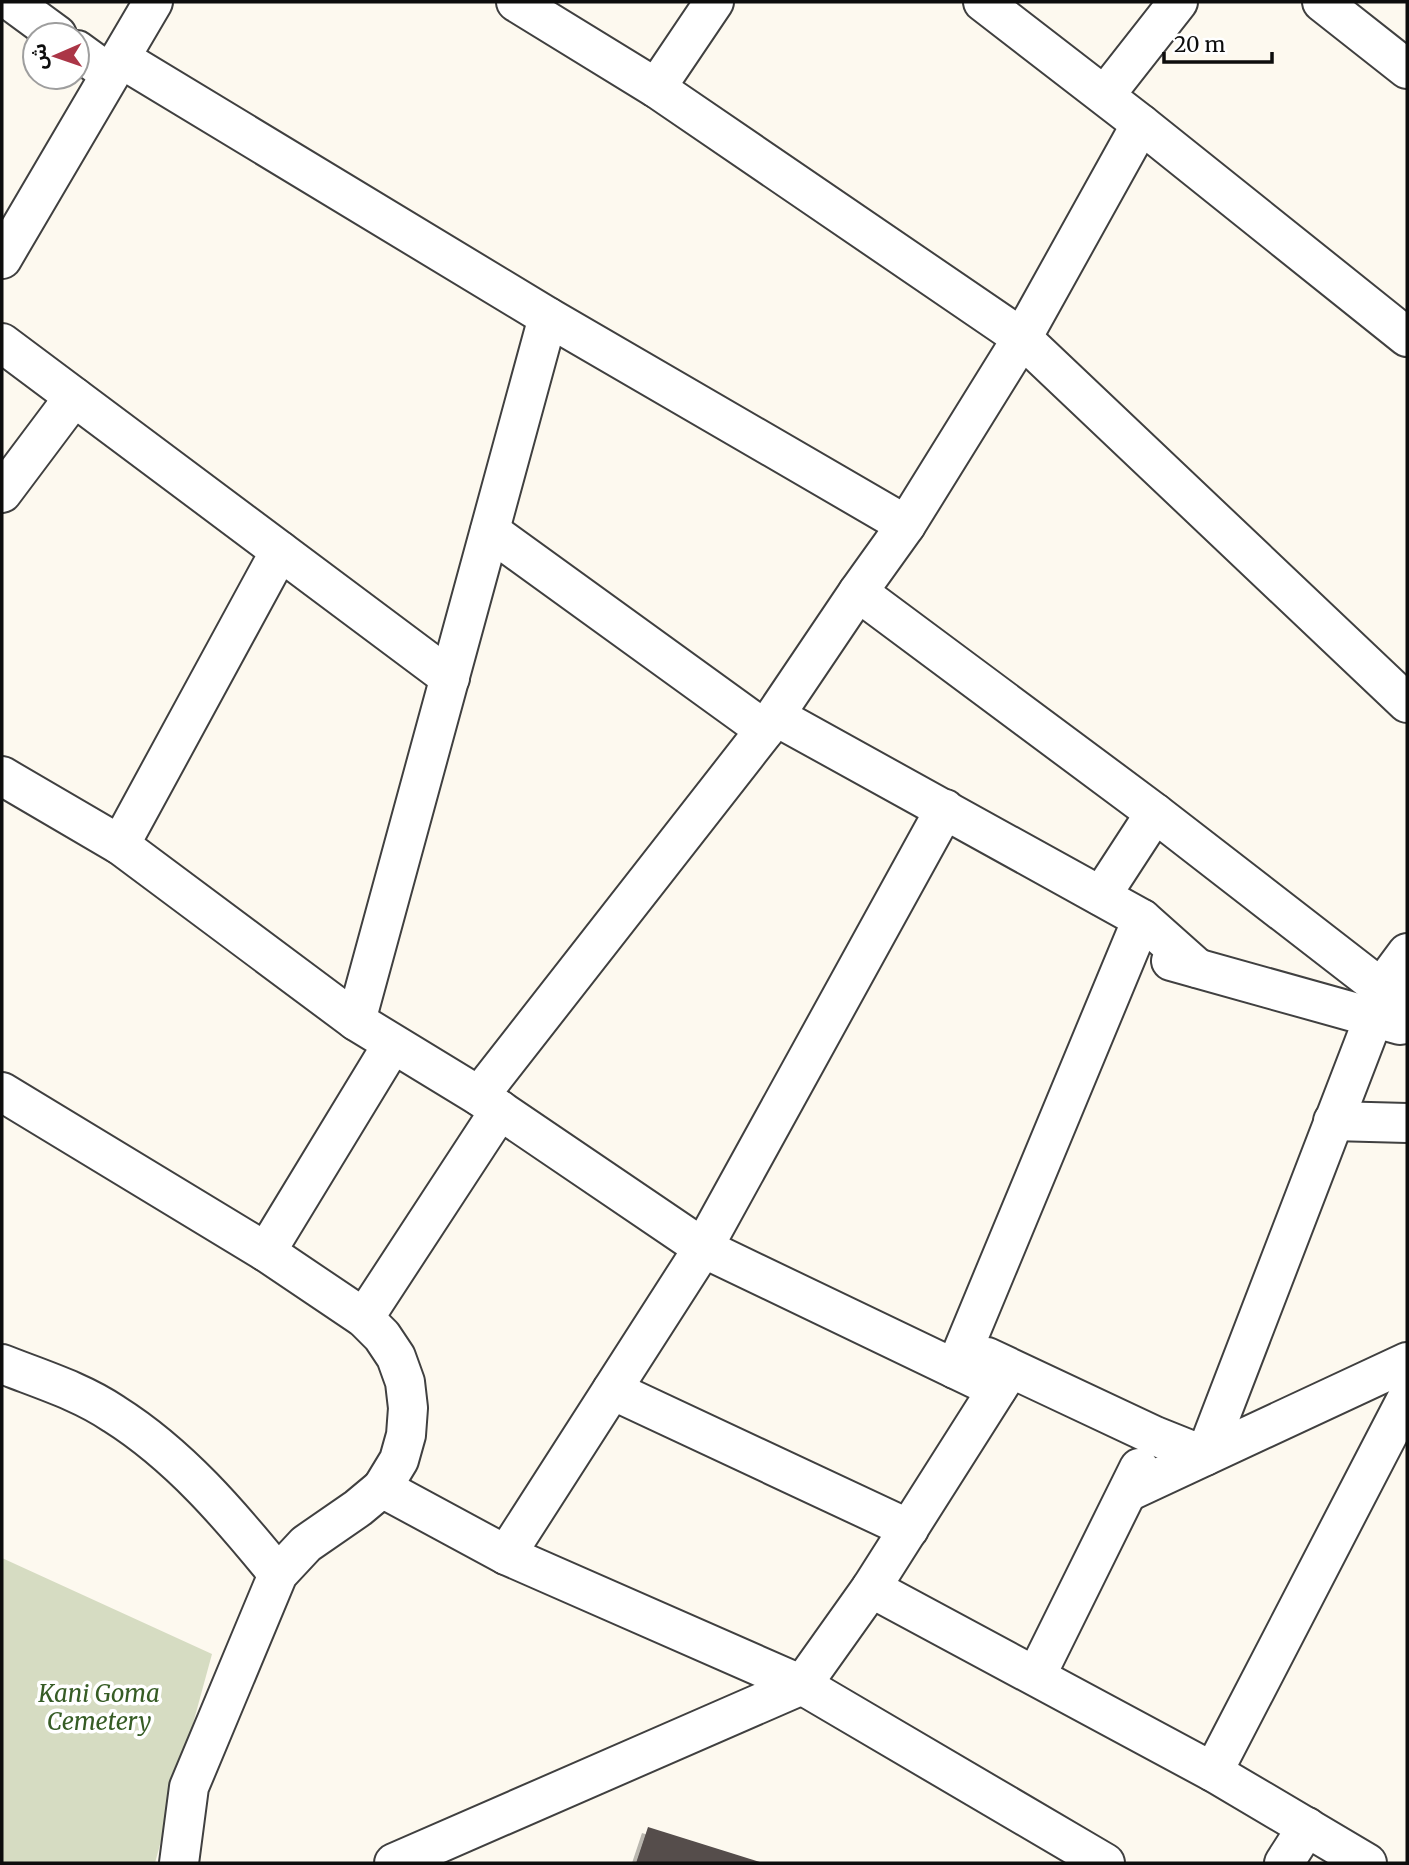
<svg xmlns="http://www.w3.org/2000/svg" width="1409" height="1865" viewBox="0 0 1409 1865" font-family="Merriweather,'Noto Sans Arabic',serif">
  <style>
    .cemetery { fill: #d6dcc2 }
    .building { fill: #544d4b; filter: url(#shadow) }
    .lines { fill: none; stroke-linecap: round; stroke-linejoin: round }
    .minor-casing { stroke: #404040; stroke-width: 42 }
    .minor { stroke: #fff; stroke-width: 38 }
    .labels { text-anchor: middle; dominant-baseline: central; stroke-width: 7; stroke-linejoin: round; paint-order: stroke }
    .park-label { font-size: 24px; font-style: italic; fill: #365c25; stroke: #fff }
  </style>
  <defs>
    <filter id="shadow"><feDropShadow dx="-6" dy="6" stdDeviation="0" flood-color="#0004"/></filter>
  </defs>
  <rect width="100%" height="100%" fill="#fdf9ef"/>
  <polygon class="cemetery" points="2,1558 212,1654 155,1863 2,1863"/>
  <polygon class="building" points="648,1827 763,1863 636,1863"/>
  <g class="lines">
    <g class="minor-casing">
      <g id="minor">
        <polyline points="12,2 57,35"/>
        <polyline points="516,2 656,88 1022,338 1407,703"/>
        <polyline points="983,2 1141,124 1407,337"/>
        <polyline points="1322,2 1407,69"/>
        <polyline points="77,50 110,74"/>
        <polyline points="120,58 548,317 906,525"/>
        <polyline points="656,88 714,2"/>
        <polyline points="1105,95 1178,2"/>
        <polyline points="2,259 153,2"/>
        <polyline points="2,343 450,678"/>
        <polyline points="2,493 74,397"/>
        <polyline points="490,531 765,730"/>
        <polyline points="858,592 1155,813 1381,988 1407,1011"/>
        <polyline points="775,716 1142,919 1197,968"/>
        <polyline points="2,776 120,845 356,1021 479,1096 703,1248 997,1389"/>
        <polyline points="120,845 280,551"/>
        <polyline points="1101,896 1155,813"/>
        <polyline points="1171,961 1400,1025"/>
        <polyline points="356,1021 548,317"/>
        <polyline points="2,1092 266,1252 364,1318 382,1336 396,1357 405,1382 408,1408 406,1435 399,1460 382,1488"/>
        <polyline points="479,1096 765,730 858,592 906,525 1022,338 1141,124"/>
        <polyline points="1333,1121 1407,1123"/>
        <polyline points="266,1252 392,1045"/>
        <polyline points="364,1318 500,1110"/>
        <polyline points="987,1357 1155,1436 1205,1456 1374,1017 1381,988 1407,953"/>
        <path d="M2,1364C40,1379 80,1391 114,1414C179,1455 230,1515 278,1574"/>
        <polyline points="955,1369 1142,919"/>
        <polyline points="612,1390 909,1529"/>
        <polyline points="1128,1492 1407,1362"/>
        <polyline points="506,1555 703,1248 945,809"/>
        <polyline points="871,1588 1213,1772 1367,1863"/>
        <polyline points="1036,1676 1139,1468"/>
        <polyline points="1213,1772 1407,1398"/>
        <polyline points="179,1863 189,1787 278,1574 306,1544 358,1508 382,1488 506,1555 802,1685 1105,1863"/>
        <polyline points="394,1863 802,1685 871,1588 1010,1369"/>
        <polyline points="1284,1863 1307,1827"/>
      </g>
    </g>
    <use href="#minor" class="minor"/>
  </g>
  <g class="labels">
    <g class="park-label">
      <text x="99" y="1693">Kani Goma<tspan x="99" dy="28">Cemetery</tspan></text>
    </g>
  </g>
  <rect width="1409" height="1865" fill="none" stroke="#0d0d0d" stroke-width="7"/>
  <g transform="translate(56 56) rotate(268)"><circle r="33" fill="#ffffff" stroke="#9e9e9e" stroke-width="2"/>
  <path d="M0-5L12 26L0 18L-12 26Z" fill="#ab3647"/>
  <text y="-10" font-size="19" font-weight="bold" text-anchor="middle" fill="#0d0d0d">ش</text>
  </g>
  <path d="M1164 52v10h108v-10" fill="none" stroke="#0d0d0d" stroke-width="3.5"/>
  <text x="1174" y="52" font-size="21" fill="#0d0d0d" stroke="#ffffff" stroke-width="5" paint-order="stroke">20 m</text>
</svg>
